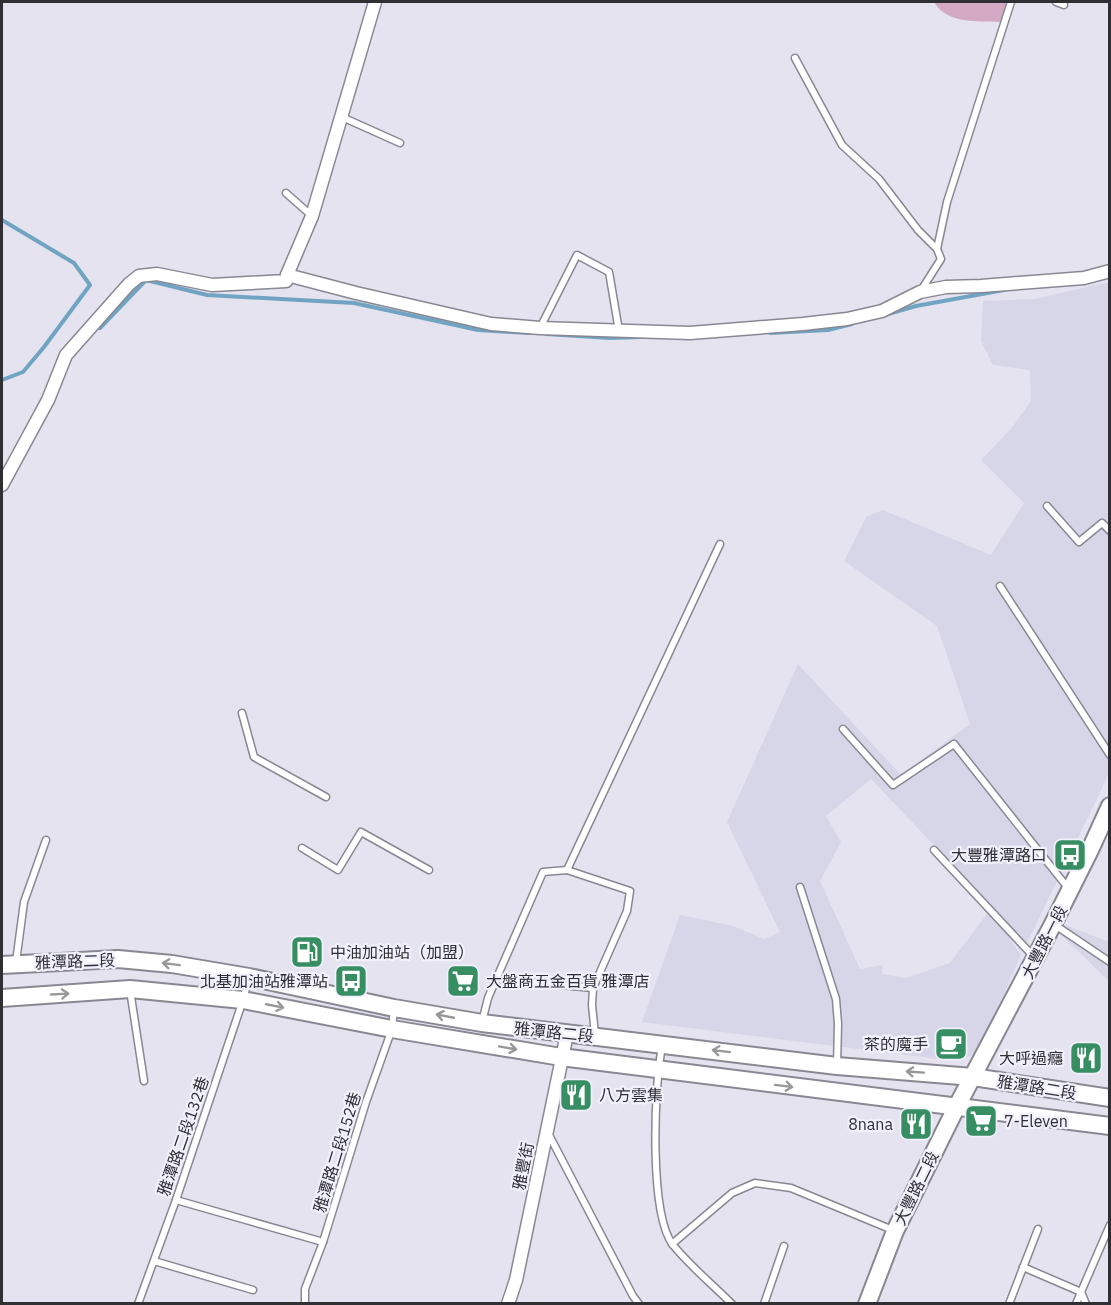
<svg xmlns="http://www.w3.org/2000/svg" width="1111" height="1305" viewBox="0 0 1111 1305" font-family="'IBM Plex Sans','Noto Sans TC',sans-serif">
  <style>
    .built { fill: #d7d6e9 }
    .green { fill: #d4a9c3 }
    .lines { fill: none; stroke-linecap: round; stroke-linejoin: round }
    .stream { stroke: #71a4c3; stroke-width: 4 }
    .lane-casing { stroke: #888893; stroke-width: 9 }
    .street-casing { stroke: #888893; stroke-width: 15 }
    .secondary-casing { stroke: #888893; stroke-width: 20 }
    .lane { stroke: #fff; stroke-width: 6 }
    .street { stroke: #fff; stroke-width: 12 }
    .secondary { stroke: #fff; stroke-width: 16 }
    .oneway { stroke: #98979a }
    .labels { text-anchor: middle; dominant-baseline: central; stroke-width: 4.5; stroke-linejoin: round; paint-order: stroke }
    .poi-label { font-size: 16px; fill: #302f34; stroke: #f1f0fd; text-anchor: end }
    .street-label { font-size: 16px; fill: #302f34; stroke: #f1f0fd }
  </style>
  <rect width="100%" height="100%" fill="#e4e3ef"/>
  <g class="built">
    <polygon points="1109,282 1109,770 1105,782 1027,943 871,779 826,816 841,842 820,881 860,969 883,965 882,974 906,978 950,963 990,910 1021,955 979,1051 973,1055 956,1061 642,1022 680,915 733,926 764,939 780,932 727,822 798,664 901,775 970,724 937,626 844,561 866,517 883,510 991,555 1024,503 981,460 1011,429 1031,401 1030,370 993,365 981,341 983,301 1035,299"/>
    <polygon points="1063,924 1109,942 1109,981 1059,933"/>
  </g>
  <path class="green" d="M934,2H1008L1000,22C977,21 947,24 934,2Z"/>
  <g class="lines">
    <g class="stream">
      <polyline points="2,220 74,263 90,285 44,347 23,372 2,380"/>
      <polyline points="888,314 916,306 1004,290"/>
      <polyline points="100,328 146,280 207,295 354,303 478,330 529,333"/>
      <polyline points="770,333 828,330 852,324"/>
      <polyline points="546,334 610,338 640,337"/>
    </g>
    <g class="lane-casing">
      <g id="lane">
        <polyline points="1056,2 1064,5"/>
        <polyline points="795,58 842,145 879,179 918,230 937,249 941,259 920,292"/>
        <polyline points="342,117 400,143"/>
        <polyline points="286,193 312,216"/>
        <polyline points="937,249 947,202 1011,2"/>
        <polyline points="540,328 577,255 609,272 619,331"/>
        <polyline points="1047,506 1079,542 1102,523 1110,531"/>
        <polyline points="1000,586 1110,755"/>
        <polyline points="242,713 254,757 326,797"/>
        <polyline points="843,729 893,785 954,744 1068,888"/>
        <polyline points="302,848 338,870 361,832 429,870"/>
        <polyline points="934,850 1033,956"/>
        <polyline points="567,870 630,891 627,911 593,988 592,1005 595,1034"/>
        <polyline points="800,887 836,999 838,1024 837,1066"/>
        <polyline points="1055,925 1110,962"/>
        <polyline points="16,962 24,902 46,840"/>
        <polyline points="497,979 593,988"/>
        <polyline points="130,990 144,1081"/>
        <polyline points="482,1022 488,998 543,872 567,870 720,544"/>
        <path d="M662,1047C654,1086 649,1214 673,1245C690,1266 713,1285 732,1304"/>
        <polyline points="548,1133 633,1296 639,1304"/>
        <polyline points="176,1200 323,1242"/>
        <polyline points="672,1244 732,1193 755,1183 791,1188 895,1231"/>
        <polyline points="154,1261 253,1290"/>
        <polyline points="1023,1267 1081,1292 1076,1304"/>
        <polyline points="138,1304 176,1200 243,1000 249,977"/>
        <polyline points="305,1304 305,1289 323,1242 366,1102 392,1029 394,1009"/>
        <polyline points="764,1304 784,1246"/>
        <polyline points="1009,1304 1038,1229"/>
        <polyline points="1086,1304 1081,1292 1110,1225"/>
      </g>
    </g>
    <g class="street-casing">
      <g id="street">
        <polyline points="287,275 312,216 375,2"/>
        <polyline points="2,485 48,400 66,355 129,284 139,276 157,274 212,285 286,281 287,275 356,293 491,324 540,328 690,333 803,324 847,319 882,311 920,292 946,287 981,286 1084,278 1110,271"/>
        <polyline points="508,1304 516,1280 567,1034"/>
      </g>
    </g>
    <g class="secondary-casing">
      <g id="secondary">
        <polyline points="2,965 118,959 172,964 249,977 394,1008 482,1023 837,1066 973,1077 1110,1098"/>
        <polyline points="2,998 130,989 243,1000 392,1029 561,1057 1110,1126"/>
        <polyline points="867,1304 895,1231 956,1108 1053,924 1090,850 1110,806"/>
      </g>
    </g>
    <use href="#lane" class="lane"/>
    <use href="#street" class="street"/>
    <use href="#secondary" class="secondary"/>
  </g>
  <defs><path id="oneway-shaft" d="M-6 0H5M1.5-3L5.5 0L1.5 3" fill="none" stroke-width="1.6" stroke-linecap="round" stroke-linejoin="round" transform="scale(1.5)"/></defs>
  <g class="oneway">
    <use href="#oneway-shaft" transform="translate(171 964) rotate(-173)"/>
    <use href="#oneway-shaft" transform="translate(60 994) rotate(-3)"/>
    <use href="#oneway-shaft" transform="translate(275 1006) rotate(11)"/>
    <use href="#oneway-shaft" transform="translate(445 1016) rotate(-169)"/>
    <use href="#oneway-shaft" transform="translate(508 1048) rotate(10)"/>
    <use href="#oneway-shaft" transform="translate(721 1051) rotate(-173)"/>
    <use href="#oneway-shaft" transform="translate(915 1072) rotate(-176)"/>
    <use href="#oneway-shaft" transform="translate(784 1086) rotate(7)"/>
  </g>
  <defs>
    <g id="bus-square" transform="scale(1.725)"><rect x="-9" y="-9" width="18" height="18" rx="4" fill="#388e63" stroke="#f1f0fd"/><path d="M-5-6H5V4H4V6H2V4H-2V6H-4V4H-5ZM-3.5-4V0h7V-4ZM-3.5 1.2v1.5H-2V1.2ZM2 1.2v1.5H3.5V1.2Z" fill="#fff"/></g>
    <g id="fuel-square" transform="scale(1.725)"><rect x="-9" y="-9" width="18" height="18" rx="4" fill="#388e63" stroke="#f1f0fd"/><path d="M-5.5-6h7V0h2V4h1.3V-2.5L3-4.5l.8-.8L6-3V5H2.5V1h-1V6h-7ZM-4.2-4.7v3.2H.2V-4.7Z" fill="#fff"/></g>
    <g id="supermarket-square" transform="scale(1.725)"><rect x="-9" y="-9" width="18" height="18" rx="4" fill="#388e63" stroke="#f1f0fd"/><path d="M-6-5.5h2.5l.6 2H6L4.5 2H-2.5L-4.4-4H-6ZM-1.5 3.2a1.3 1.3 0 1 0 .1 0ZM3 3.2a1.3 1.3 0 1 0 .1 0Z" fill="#fff"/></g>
    <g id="cafe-square" transform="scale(1.725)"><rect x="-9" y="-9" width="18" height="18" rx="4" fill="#388e63" stroke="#f1f0fd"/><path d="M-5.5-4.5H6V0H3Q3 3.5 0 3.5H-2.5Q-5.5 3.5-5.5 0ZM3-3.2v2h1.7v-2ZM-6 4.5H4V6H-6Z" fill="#fff"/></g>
    <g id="restaurant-square" transform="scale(1.725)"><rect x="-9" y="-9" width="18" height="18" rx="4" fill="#388e63" stroke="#f1f0fd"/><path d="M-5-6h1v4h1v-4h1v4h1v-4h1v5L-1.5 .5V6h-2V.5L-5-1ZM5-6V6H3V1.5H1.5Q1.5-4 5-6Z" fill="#fff"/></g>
  </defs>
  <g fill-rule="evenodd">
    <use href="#bus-square" x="1070" y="855"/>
    <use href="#fuel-square" x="307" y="952"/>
    <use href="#bus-square" x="351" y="981"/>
    <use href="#supermarket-square" x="463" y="981"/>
    <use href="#cafe-square" x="951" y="1044"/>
    <use href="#restaurant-square" x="1086" y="1058"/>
    <use href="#restaurant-square" x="576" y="1095"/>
    <use href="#supermarket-square" x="981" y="1121"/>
    <use href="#restaurant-square" x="916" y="1124"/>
  </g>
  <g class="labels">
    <g class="poi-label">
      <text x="1047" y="855">大豐雅潭路口</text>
      <text x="330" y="952" text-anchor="start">中油加油站（加盟）</text>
      <text x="328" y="981">北基加油站雅潭站</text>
      <text x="486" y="981" text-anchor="start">大盤商五金百貨 雅潭店</text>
      <text x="928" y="1044">茶的魔手</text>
      <text x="1063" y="1058">大呼過癮</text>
      <text x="599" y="1095" text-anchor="start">八方雲集</text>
      <text x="1004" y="1121" text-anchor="start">7-Eleven</text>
      <text x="893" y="1124">8nana</text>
    </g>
    <g class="street-label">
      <text transform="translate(1044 942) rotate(-63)">大豐路一段</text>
      <text transform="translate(75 961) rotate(-2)">雅潭路二段</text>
      <text transform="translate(554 1032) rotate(6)">雅潭路二段</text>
      <text transform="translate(1037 1087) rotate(9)">雅潭路二段</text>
      <text transform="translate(183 1136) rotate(-71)">雅潭路二段132巷</text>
      <text transform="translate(337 1152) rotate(-73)">雅潭路二段152巷</text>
      <text transform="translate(523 1166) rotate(-79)">雅豐街</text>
      <text transform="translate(916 1188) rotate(-64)">大豐路二段</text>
    </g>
  </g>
  <rect width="1111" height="1305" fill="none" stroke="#302f34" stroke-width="6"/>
</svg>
